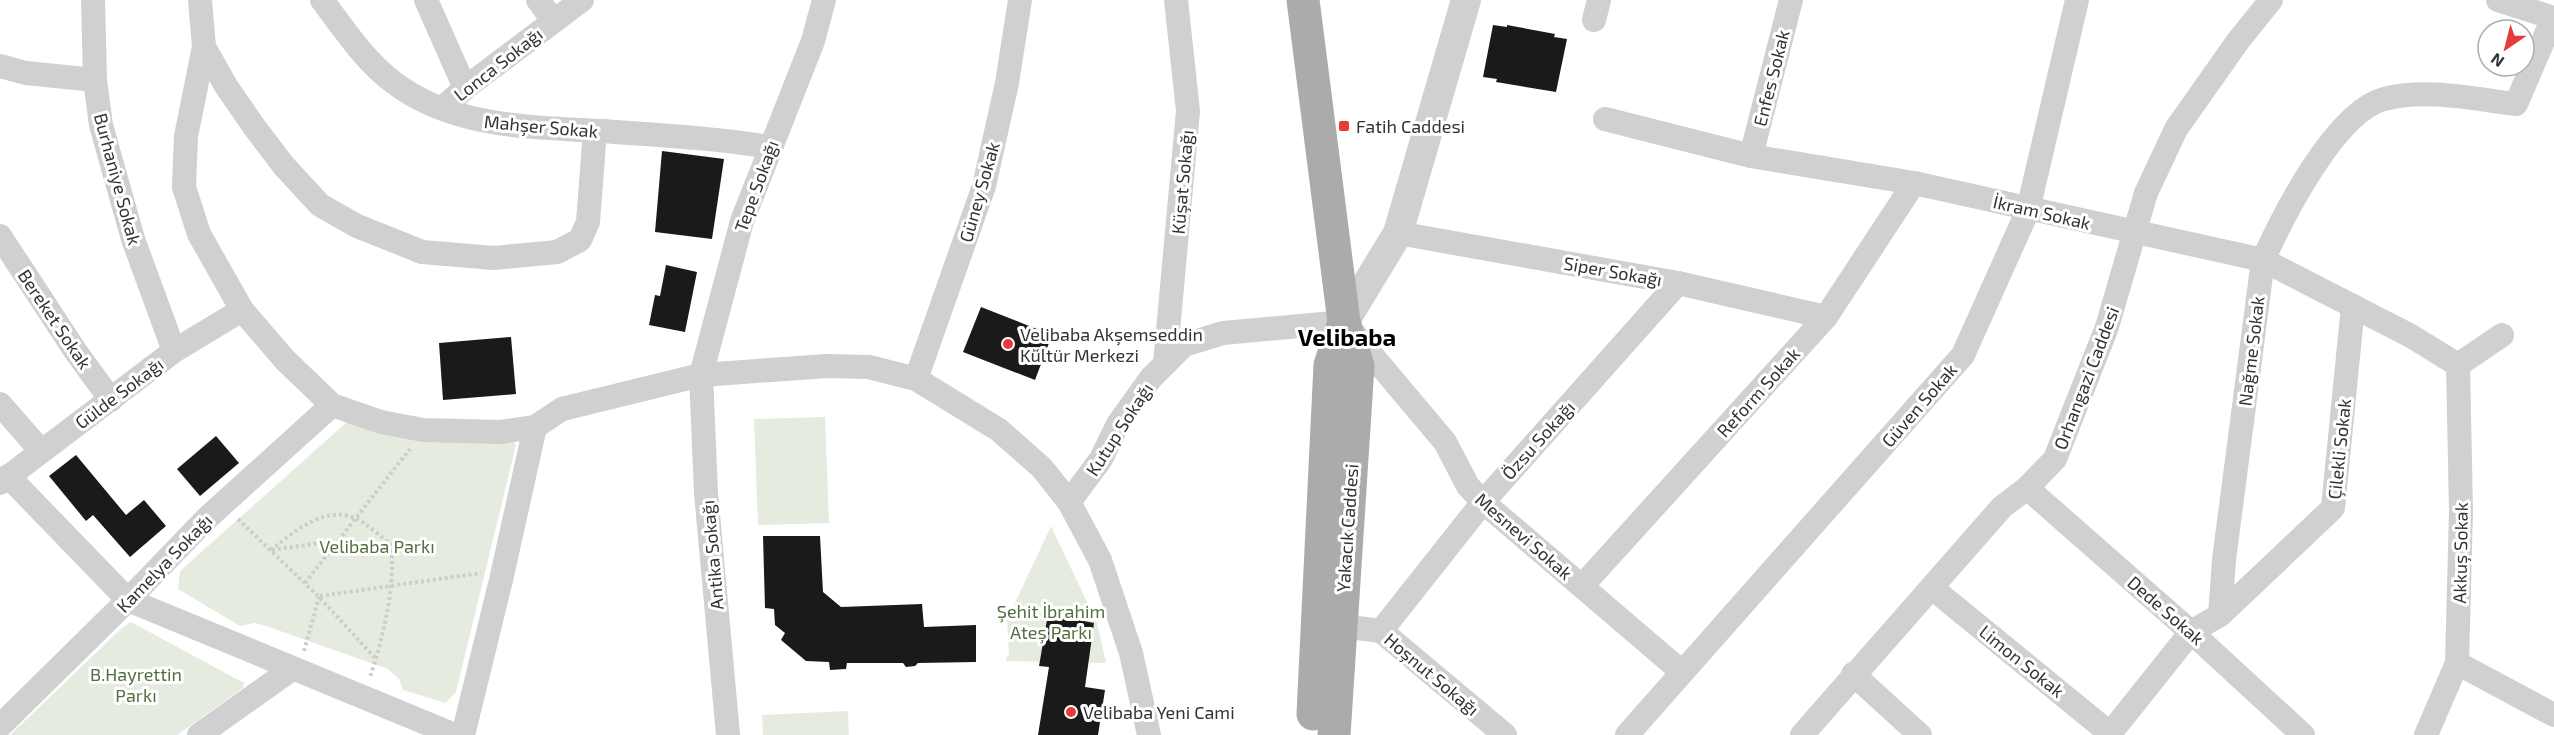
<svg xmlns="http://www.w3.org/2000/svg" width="2554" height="735" viewBox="0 0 2554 735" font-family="'Exo 2',sans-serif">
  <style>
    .green { fill: #e5ecdf }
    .building { fill: #1a1a1a }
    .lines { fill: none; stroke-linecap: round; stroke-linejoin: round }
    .path { stroke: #cdcdcd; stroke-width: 4; stroke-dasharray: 3 3; stroke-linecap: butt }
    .minor { stroke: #d0d0d0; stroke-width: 24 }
    .tertiary { stroke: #d0d0d0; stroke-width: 30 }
    .primary { stroke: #ababab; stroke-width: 33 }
    .poi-dot { fill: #e53c3a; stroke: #fff; stroke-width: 2 }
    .labels { text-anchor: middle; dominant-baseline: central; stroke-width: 6; stroke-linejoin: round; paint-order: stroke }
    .street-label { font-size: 18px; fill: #333; stroke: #fff }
    .poi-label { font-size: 18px; fill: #333; stroke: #fff; text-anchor: start }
    .park-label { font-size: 18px; fill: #52703f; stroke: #fff }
    .district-label { font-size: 24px; font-weight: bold; fill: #000; stroke: #fff }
  </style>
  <rect width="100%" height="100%" fill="#fff"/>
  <g class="green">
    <polygon points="825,417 829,523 758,525 754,419"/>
    <polygon points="348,421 512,440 516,445 456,692 446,703 403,690 399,679 388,669 266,626 255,623 240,626 178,589 180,571"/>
    <polygon points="1051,526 1097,623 1106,663 1005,661 1009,654 1007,620"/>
    <polygon points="131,622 244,683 243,688 177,735 10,735 122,628"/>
    <polygon points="848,711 849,735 763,735 762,715"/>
  </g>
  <g class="building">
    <polygon points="1493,25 1507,27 1507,25 1555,34 1554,37 1567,39 1556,92 1496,82 1497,79 1483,77"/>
    <polygon points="662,151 724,159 712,239 655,232"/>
    <polygon points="666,265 697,272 685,332 649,325 655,295 660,296"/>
    <polygon points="981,307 1052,335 1035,380 963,352"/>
    <polygon points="511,337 516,394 443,400 439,343"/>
    <polygon points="216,436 239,463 200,496 177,469"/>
    <polygon points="76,455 126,515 144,500 166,526 130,557 93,515 86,521 49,476"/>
    <polygon points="763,536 820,536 823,592 841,607 922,604 924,627 976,625 976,662 918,663 915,666 906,667 903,663 847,663 846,669 830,670 829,662 806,661 781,640 785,633 775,625 774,609 765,608"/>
    <polygon points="1048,614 1094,623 1085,687 1105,690 1098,735 1038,735 1049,667 1039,666"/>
  </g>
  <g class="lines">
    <g class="path">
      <polyline points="238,519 319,597 376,659"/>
      <path d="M271,550C294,532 324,505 355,518C367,524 379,535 390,543C398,578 382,642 370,677"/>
      <polyline points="272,550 320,543 334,546"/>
      <polyline points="305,583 410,449"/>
      <polyline points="320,596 481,573"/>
      <polyline points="304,651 319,597"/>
    </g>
    <g class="minor">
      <polyline points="93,0 95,80 101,125 133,239 174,351"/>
      <polyline points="200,0 204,47 186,136 184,187 199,234 242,310 285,360 332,405 381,422 423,430 500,432 535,427 562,409 701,375 827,366 869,367 916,379 999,430 1042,468 1069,502 1100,560 1131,653 1149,735"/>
      <path d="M322,0C343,28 365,61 393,82C453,128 531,127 602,131C658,135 714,138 769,147"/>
      <polyline points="426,0 465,88"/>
      <polyline points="538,0 553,20"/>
      <polyline points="2498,0 2554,18"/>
      <polyline points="1594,20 1599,0"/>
      <polyline points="204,47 226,86 255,128 284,166 320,205 357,226 422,252 494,258 557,252 580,240 588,222 595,131"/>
      <polyline points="0,66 26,73 95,80"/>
      <polyline points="443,108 465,88 582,0"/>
      <polyline points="1605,119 1751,156 1914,183 2263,260 2411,336 2458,365"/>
      <polyline points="1751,156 1791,0"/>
      <polyline points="1398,233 1678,283 1826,317"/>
      <polyline points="0,236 76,352 111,400"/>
      <polyline points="1165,364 1188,111 1176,0"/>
      <polyline points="2458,365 2502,335"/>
      <polyline points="916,379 984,186 1007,83 1020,0"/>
      <polyline points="0,404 41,451"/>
      <polyline points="8,476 128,600 455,735"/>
      <polyline points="0,483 174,351 242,310"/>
      <polyline points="2027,488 2191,632 2303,735"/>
      <polyline points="1069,502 1101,459 1118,424 1151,378 1184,345 1223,333 1344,322 1445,442 1468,486 1483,502 1682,672"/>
      <polyline points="1582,586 1826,317 1914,183"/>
      <polyline points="1932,588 2112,735"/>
      <polyline points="2220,615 2333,508 2353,306"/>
      <polyline points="1326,624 1381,631 1505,735"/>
      <polyline points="1381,631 1483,502 1678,283"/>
      <polyline points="2457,663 2554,715"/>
      <polyline points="1853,674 1920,735"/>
      <polyline points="0,726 128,600 206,519 332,405"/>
      <polyline points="199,735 292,669"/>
      <polyline points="463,735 501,580 535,427"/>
      <polyline points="728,735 706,493 701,375 742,221 813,41 824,0"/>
      <polyline points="1627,735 1963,355 2028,210 2077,0"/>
      <polyline points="1802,735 2002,507 2027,488 2055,459 2107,327 2146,193 2176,129 2238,41 2271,0"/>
      <path d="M2109,735L2191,632L2220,615L2224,560L2263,260C2283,216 2335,112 2384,99C2427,88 2473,99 2516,104L2553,18"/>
      <polyline points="2426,735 2457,663 2461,511 2458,365"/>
    </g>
    <polyline class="tertiary" points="1344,322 1398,233 1466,0"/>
    <g class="primary">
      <polyline points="1303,0 1344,322 1358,366 1334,735"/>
      <polyline points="1313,714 1330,365 1344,322"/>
    </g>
  </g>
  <g class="poi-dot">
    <rect x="1338" y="120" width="12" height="12" rx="3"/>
    <circle cx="1008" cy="344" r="6"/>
    <circle cx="1071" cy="712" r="6"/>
  </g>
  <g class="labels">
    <g class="street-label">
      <text transform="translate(498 64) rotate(-38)">Lonca Sokağı</text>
      <text transform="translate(1771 78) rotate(-76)">Enfes Sokak</text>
      <text transform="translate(541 126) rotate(5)">Mahşer Sokak</text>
      <text transform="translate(118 179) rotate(75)">Burhaniye Sokak</text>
      <text transform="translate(1182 182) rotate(-85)">Küşat Sokağı</text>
      <text transform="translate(756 186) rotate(-70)">Tepe Sokağı</text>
      <text transform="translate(979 192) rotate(-74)">Güney Sokak</text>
      <text transform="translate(2042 212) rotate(13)">İkram Sokak</text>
      <text transform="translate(1613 271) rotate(10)">Siper Sokağı</text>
      <text transform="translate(55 319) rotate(56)">Bereket Sokak</text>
      <text transform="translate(2251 351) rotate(-83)">Nağme Sokak</text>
      <text transform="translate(2086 378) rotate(-69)">Orhangazi Caddesi</text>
      <text transform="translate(1758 392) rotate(-48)">Reform Sokak</text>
      <text transform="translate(119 393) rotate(-37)">Gülde Sokağı</text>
      <text transform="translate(1919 405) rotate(-49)">Güven Sokak</text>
      <text transform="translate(1119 429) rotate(-57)">Kutup Sokağı</text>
      <text transform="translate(1538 440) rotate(-48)">Özsu Sokağı</text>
      <text transform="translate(2339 449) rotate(-84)">Çilekli Sokak</text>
      <text transform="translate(1347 528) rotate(-86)">Yakacık Caddesi</text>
      <text transform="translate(1524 536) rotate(41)">Mesnevi Sokak</text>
      <text transform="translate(2460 553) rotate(-89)">Akkuş Sokak</text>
      <text transform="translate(712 555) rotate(-95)">Antika Sokağı</text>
      <text transform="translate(164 563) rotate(-46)">Kamelya Sokağı</text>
      <text transform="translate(2166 610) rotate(41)">Dede Sokak</text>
      <text transform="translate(2022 661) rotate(39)">Limon Sokak</text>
      <text transform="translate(1432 674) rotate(40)">Hoşnut Sokağı</text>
    </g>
    <g class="poi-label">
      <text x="1356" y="126">Fatih Caddesi</text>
      <text x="1020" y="334">Velibaba Akşemseddin<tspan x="1020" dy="21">Kültür Merkezi</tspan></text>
      <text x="1083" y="712">Velibaba Yeni Cami</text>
    </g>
    <g class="park-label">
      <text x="377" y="546">Velibaba Parkı</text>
      <text x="1051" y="611">Şehit İbrahim<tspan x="1051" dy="21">Ateş Parkı</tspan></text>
      <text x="136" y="674">B.Hayrettin<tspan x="136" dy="21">Parkı</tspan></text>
    </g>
    <g class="district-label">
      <text x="1347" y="336">Velibaba</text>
    </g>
  </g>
  <g transform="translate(2506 48) rotate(215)"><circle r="28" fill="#ffffff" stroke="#adadad" stroke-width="1.5"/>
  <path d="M0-4.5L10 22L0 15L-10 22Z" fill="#e53c3a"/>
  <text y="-9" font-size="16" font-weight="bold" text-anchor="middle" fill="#333333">N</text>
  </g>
</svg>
